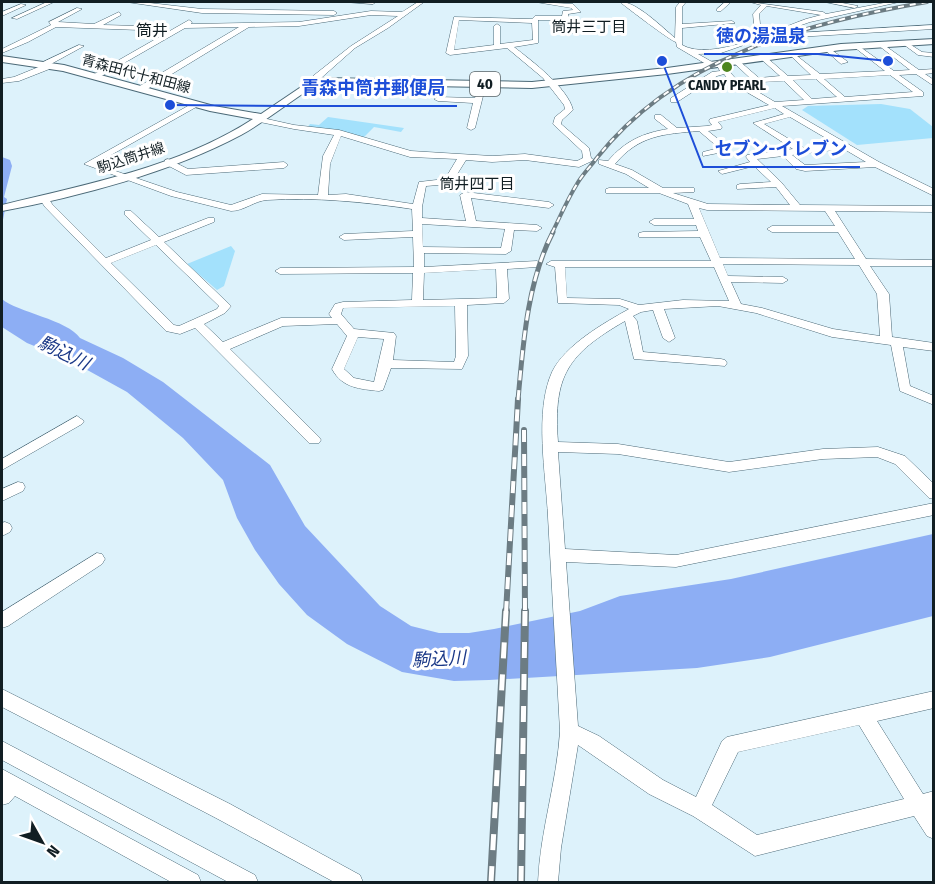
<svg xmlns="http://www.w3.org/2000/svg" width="935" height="884" viewBox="0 0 935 884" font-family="'Fira Sans Condensed','Noto Sans JP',sans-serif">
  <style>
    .green { fill: #a3e1fc }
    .water { fill: #8daef4 }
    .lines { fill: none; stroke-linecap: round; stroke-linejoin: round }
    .minor-tunnel { stroke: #bed2db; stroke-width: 7; stroke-dasharray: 7 4; stroke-linecap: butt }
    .minor-casing { stroke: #4b6977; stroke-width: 1 }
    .major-casing { stroke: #4b6977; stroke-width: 2 }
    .minor { fill: #fff; fill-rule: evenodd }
    .major { fill: #fff; fill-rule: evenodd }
    .rail-far3-casing { stroke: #6c7c83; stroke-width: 4 }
    .rail-far2-casing { stroke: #6c7c83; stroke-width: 5 }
    .rail-far1-casing { stroke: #6c7c83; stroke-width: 6 }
    .rail-casing { stroke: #6c7c83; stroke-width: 8 }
    .rail-far3 { stroke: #fff; stroke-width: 2; stroke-dasharray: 6; stroke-linecap: butt }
    .rail-far2 { stroke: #fff; stroke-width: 3; stroke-dasharray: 10; stroke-linecap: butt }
    .rail-far1 { stroke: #fff; stroke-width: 4; stroke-dasharray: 12; stroke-linecap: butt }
    .rail { stroke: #fff; stroke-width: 5; stroke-dasharray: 16; stroke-linecap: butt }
    .poi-dot { fill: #4d851e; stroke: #fff; stroke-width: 2 }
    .labels { text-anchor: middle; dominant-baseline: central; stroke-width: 6; stroke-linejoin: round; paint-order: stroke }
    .far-street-label { font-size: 14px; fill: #111e23; stroke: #fff }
    .far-poi-label { font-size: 14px; font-weight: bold; fill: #111e23; stroke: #fff }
    .far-neighbourhood-label { font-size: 15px; fill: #111e23; stroke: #fff }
    .shield { fill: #fff; stroke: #586265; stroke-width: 1.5 }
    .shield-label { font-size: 15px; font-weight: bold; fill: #111e23 }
    .far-quarter-label { font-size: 16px; fill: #111e23; stroke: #fff }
    .water-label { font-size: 18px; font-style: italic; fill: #1a3887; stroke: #fff }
    .leader { fill: none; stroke: #1d4ed8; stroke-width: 2 }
    .callout-dot { fill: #1d4ed8; stroke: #fff; stroke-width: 2 }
    .callout-label { font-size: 18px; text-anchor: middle; font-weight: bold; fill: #1d4ed8; stroke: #fff; stroke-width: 6; stroke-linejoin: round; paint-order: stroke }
  </style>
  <rect width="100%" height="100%" fill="#ddf2fb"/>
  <g class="green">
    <polygon points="881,104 910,109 933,127 933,138 857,145 802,110 808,106"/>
    <polygon points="328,117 404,128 401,132 374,127 364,137 307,128 310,124 319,125"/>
    <polygon points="231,246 235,251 224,286 217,290 187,264"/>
  </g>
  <g class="water">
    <polygon points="2,157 10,160 12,166 4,197 7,199 2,225"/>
    <path d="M2,299C17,312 68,320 80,338L123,358L163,382L270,465L305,526L380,606L411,626L439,633H469L494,629L580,611L620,596L731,579L933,534V616L770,657L697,668L489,680L454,681L402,672L347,644L307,615L279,584L255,550L237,518L223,480L183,438L127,392L71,361L27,343L2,327Z"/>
  </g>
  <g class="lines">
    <polyline class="minor-tunnel" points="787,31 796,35"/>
    <g class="minor-casing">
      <g id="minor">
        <polygon points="47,2 54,2 17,19 12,18"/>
        <polygon points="127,2 141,2 202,9 334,11 337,13 334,15 202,13"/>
        <polygon points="345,2 376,2 373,4"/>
        <polygon points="418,2 424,2 388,28 355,48 320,79 318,85 315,85 311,83 313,76 351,46 398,16 371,15 299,26 249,27 144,91 138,91 138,87 239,27 185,28 98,78 91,76 189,20 192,22 191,24 299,22 371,11 402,12"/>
        <path d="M536,2L573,4L581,12L568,14L573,33H569L563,20H538V43L514,47C532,61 568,88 573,110L562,120L561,124L589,148L591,158L594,160L579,167L525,160L492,162L466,160L451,184L426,186L422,207V218L466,221L460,195L465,192L549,202L554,205L549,208L471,198L476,221L537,225L542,228L537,231L514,230L511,251L506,254L424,253V267L537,261L542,264L537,267L507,269L509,299L504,303L467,305L468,356L462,369L391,368L383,390L379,391C360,389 342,388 332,369L347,336L337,324L283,326L230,349L319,437L321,440L319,443H309L195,328L180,334L166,331L45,207L39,198L47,196L52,204L106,258L151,240L125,215V211H131L159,237L208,218H214V222L164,242L231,306L225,313L204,324L223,342L281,318H332L329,314L335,304L343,302L412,300L413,273L280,274L275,271L280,268L414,267L413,237L344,240L339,237L344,234L413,231L412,209C364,202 316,197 267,200C254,201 244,211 231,211L171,196L84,164L195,102L199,104L198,106L95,164L177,192L231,205L262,194L318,195L323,156L334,135L294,129L255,121V117H258L294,125L339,130L411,151L492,156L525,154L577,161L583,158L582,151L553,124L555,117L565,109L564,105L543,78L507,48L450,55L446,53L454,17L532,19L535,16H562L563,11L573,10L571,8ZM459,20L532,23L533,40L500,44V26L497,24L494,26V45L454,50ZM341,136L410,157L457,159L445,179L419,182L413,204L346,194L328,195L330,164ZM422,224L505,229L501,248L423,247ZM156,245L219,306L217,309L179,326L174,325L111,263ZM496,269L497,298L423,300L424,273ZM455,306L456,356L454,362L393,360L396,336L394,333L354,329L341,314L343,308ZM358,337L384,339L374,382L354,378L344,369Z"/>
        <path d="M620,2C635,0 663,28 675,38L676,7L680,2H686L682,7V24L732,21L735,23L682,28V45C712,62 775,30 806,19L821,15L767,6L759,14L760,24L757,26L754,24L753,14L761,5L750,2L823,12L826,14L889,2H899L810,22L721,53L698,54L714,63V67H711L677,47L676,42C672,42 626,7 620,2Z"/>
        <polygon points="725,2 731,2 721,11 717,11 717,9"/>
        <polygon points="825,2 837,2 858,6 855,8"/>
        <polygon points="21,4 26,5 2,16 2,12"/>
        <polygon points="77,8 82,9 58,22 94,24 119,12 121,15 103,25 140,26 143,28 140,30 56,27 28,42 2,53 2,49 51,25 49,22"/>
        <polygon points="934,25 934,29 796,37 793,35 796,33"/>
        <polygon points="905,41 922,52 934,53 934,57 918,55 903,44"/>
        <path d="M880,42L919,70L934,69V73L925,74L934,80V86L916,74L899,75L923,92V96L782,106L879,162L934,189V196L875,167L805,171L796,169L783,156L757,159L781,182L800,205L934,206V212L835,211L866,259L934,260V266H870L889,294L892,337L934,343V351L903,347L910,386L934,396V405L900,391L891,345L832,337L756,313L718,306L664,309L675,338L669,342L663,338L653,310L641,312L633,316L637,321L643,352L721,359L725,360L727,363L725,366L634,359L625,321C568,354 553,375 558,442L618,444L729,462L823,449L878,447L905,456L934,484V499L929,498L895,464L877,457L823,459L729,472L618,454L558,452L565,549L676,555L934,503V515L676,567L566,562L578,726L599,736L663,780L696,797L722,741L727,737L934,691V708L877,721L923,794L934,791V839L927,836L914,816L755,856L693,816L649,794L578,745L561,848L558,882H538C540,831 557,782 560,731C556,660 552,588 548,517C546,474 534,412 552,372C565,345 604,323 629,309L619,305L558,303L555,267L546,264L551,261H711L700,237H639V233L643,232L698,231L696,225H654L649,222L654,219H694L688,204L659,193H606V189L609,188H649L626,174L599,164V160L608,161C625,141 643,133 668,129L655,119V115H661L677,128L707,126L712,125L709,121L710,119L769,105L731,83L724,74L717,76L677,102H671V98L712,72L720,71L715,62H721L736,79L750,78L734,63L733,61L737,59L759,78L780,76L762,60V56H765L788,76L811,75L790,55V53L792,52L820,74L885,71L854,47L856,44L894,71L910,70L878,45ZM890,75L913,92L845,97L824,79ZM816,79L837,97L812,99L793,80ZM784,81L804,100L775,102L743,83L755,82L759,84L763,82ZM775,108L784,114L753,123L793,149L747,155L746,157L750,162L718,171L722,174L754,166L771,182L740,184L737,185V189L776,187L790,205L708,204L673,193L694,192V188H663L632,170L615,164C639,135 664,134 699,131L719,148L703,152V156L728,151V147L708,131L721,129L722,127L718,122ZM790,117L836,144L804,148L764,124ZM844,149L866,162L805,165L792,155ZM699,208L707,210L825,211L835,226H772L767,229L772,232H838L855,259L720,258ZM723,264L859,265L877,294L880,336L833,329L762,308L741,304L731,282L783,283L788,280L783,277L728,276ZM565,267H714L729,301L683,300L639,305L620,299L567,298ZM859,725L904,799L757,835L712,805L738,752Z"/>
        <polygon points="79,45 84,46 51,64 52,68 19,81 2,83 2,79 14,77 41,66 41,63"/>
        <polygon points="825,48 829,48 848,62 841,64 825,50"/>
        <polygon points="479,82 486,84 475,128 471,130 467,128 473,103 438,101 434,99 438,97 475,98"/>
        <polygon points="168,159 188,169 284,162 288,165 284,168 186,175 165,164 165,160"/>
        <polygon points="77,416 84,421 82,424 2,470 2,459"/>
        <polygon points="18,482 23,483 25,487 23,491 2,501 2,489"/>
        <polygon points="5,522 10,524 12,528 10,532 2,536 2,523"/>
        <polygon points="97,553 102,554 105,559 102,564 8,626 2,628 2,612"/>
        <polygon points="2,689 230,804 360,875 363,882 334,882 216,818 2,707"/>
        <polygon points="2,741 255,875 258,882 228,882 2,760"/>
        <polygon points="2,769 198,875 201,882 171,882 15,796 9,803 2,805"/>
      </g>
    </g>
    <g class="major-casing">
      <path id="major" d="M934,39V44L841,50L667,74L532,88L324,84L313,87C289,102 266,121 241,135C172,172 78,197 2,211V205C87,184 179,167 253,119L210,111L63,71L2,62V56L64,65L214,106L261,114L307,83L323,78L532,82L667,68L841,44Z"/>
    </g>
    <use href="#minor" class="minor"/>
    <use href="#major" class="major"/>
    <g class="rail-far3-casing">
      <path id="rail-far3" d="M552,233C560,217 567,200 577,184C582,175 590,167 596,159C676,57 805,23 927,2"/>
    </g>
    <g class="rail-far2-casing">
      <path id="rail-far2" d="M518,400C523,345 527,282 553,232"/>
    </g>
    <g class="rail-far1-casing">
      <g id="rail-far1">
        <polyline points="524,430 525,613"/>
        <polyline points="506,613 518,399"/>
      </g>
    </g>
    <g class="rail-casing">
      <g id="rail">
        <polyline points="491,882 506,611"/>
        <polyline points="521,882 525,611"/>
      </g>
    </g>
    <use href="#rail-far3" class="rail-far3"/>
    <use href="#rail-far2" class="rail-far2"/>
    <use href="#rail-far1" class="rail-far1"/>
    <use href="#rail" class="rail"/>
  </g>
  <circle class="poi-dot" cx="727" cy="67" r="6"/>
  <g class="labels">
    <g class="far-street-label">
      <text transform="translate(136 74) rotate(15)">青森田代十和田線</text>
      <text transform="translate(131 158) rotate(-18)">駒込筒井線</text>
    </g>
    <g class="far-poi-label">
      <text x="727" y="85">CANDY PEARL</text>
    </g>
    <g class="far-neighbourhood-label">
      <text x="589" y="27">筒井三丁目</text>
      <text x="477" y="184">筒井四丁目</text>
    </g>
    <rect class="shield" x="470" y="72" width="30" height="24" rx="4.5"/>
    <g class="shield-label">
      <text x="485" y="84">40</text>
    </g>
    <g class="far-quarter-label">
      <text x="152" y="30">筒井</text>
    </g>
    <g class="water-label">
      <text transform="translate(64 353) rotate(26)">駒込川</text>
      <text transform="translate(439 659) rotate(-3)">駒込川</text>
    </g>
  </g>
  <path class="leader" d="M888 61L818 54H704M170 105L289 106H457M662 61L703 167H860"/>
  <g class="callout-dot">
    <circle cx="888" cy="61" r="6"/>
    <circle cx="170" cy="105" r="6"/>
    <circle cx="662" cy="61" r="6"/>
  </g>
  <g class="callout-label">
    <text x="761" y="42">徳の湯温泉</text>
    <text x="373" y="94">青森中筒井郵便局</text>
    <text x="781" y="155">セブン-イレブン</text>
  </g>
  <rect width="935" height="884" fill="none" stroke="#111e23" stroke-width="6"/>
  <g transform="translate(42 842) rotate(130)" stroke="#ffffff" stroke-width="4.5" paint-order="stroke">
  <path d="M0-4.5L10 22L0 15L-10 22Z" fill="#111e23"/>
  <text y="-9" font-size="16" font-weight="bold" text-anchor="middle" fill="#111e23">N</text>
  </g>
</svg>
